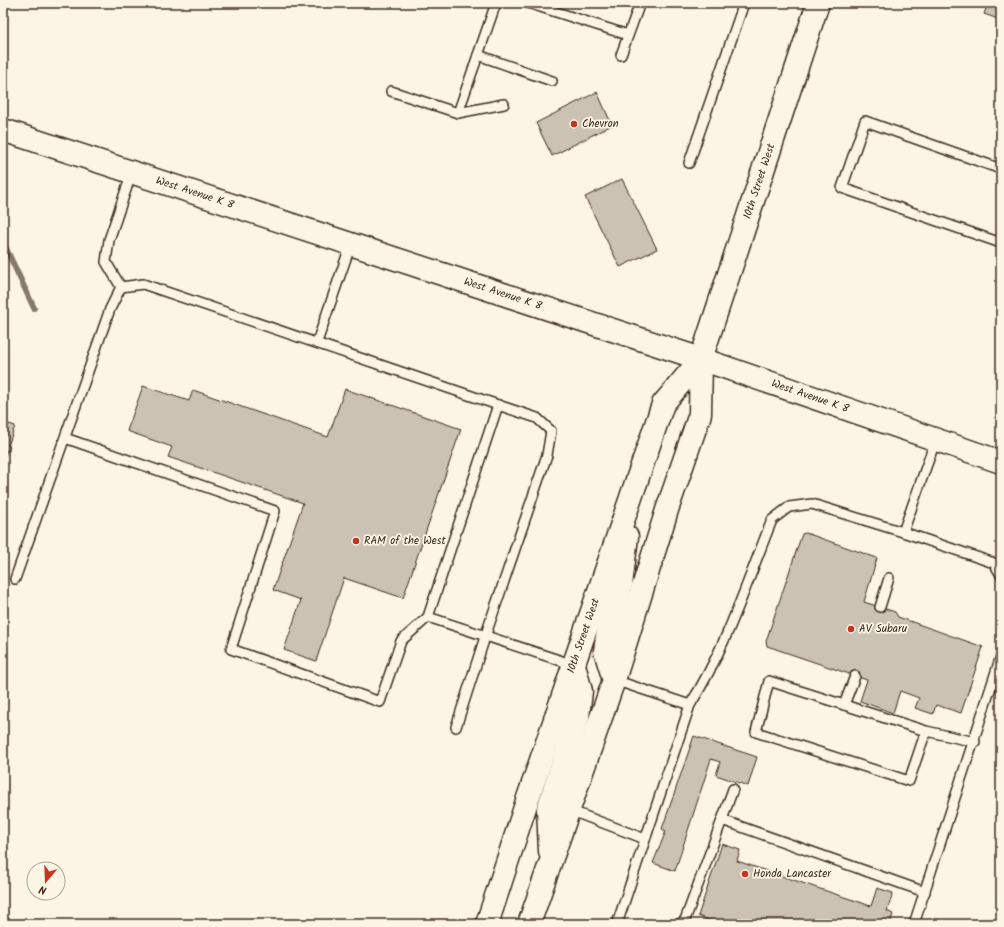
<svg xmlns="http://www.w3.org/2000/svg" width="1004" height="927" viewBox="0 0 1004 927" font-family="Kalam,sans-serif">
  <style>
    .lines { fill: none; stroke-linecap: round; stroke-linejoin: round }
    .stream { stroke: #85796b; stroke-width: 6 }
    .building { fill: #ccc2b3; stroke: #3b2a1e }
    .service-casing { stroke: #3b2a1e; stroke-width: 12 }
    .tertiary-casing { stroke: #3b2a1e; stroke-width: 25 }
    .primary-casing { stroke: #3b2a1e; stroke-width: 25 }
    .service { stroke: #fcf5e5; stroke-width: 9 }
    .tertiary { stroke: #fcf5e5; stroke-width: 22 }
    .primary { stroke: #fcf5e5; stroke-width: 22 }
    .poi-dot { fill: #c8321e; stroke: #fcf5e5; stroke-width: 1.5 }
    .labels { text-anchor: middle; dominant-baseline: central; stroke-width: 3.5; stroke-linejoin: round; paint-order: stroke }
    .poi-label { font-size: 11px; fill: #3b2a1e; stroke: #fcf5e5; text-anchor: start }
    .street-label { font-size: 11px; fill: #3b2a1e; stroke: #fcf5e5 }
  </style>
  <rect width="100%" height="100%" fill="#fcf5e5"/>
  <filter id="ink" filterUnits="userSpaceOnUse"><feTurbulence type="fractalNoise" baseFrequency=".025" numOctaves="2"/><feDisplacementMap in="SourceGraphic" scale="8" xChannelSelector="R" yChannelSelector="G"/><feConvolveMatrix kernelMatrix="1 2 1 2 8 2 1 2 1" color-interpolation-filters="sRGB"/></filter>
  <g filter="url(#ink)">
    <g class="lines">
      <polyline class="stream" points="3,242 34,308"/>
    </g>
    <g class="building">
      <polygon points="988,3 1001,3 1001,20 984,14"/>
      <polygon points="597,92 612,125 552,156 536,123"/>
      <polygon points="622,179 657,249 620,267 585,197"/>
      <polygon points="143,386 189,401 193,390 328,437 345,389 461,429 403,598 344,578 316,661 284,650 301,600 273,590 303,503 168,457 172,447 127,431"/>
      <polygon points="3,422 15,426 8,446 10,446 9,451 7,450 4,459 6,460 4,464 3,463"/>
      <polygon points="806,533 877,558 864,602 895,612 898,617 983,647 961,713 936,705 933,714 915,708 919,698 900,691 893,713 860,701 867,680 767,646 766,641 802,534"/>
      <polygon points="694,736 757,757 748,786 716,775 720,762 711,759 675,871 653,863 666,831 662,829"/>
      <polygon points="722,844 740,850 737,861 871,906 877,888 893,893 887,911 893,914 890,924 719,924 698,916"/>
    </g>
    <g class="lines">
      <g class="service-casing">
        <g id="service">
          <polyline points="528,3 628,35"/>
          <polyline points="478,55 552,81"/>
          <polyline points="621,55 640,3"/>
          <polyline points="391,91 458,113 504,104"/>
          <polyline points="458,113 496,3"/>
          <polyline points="689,163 744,3"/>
          <polyline points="1001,169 865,121 842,188 1001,243"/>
          <polyline points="121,287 106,262 109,240 132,172"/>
          <polyline points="317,342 351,244"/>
          <polyline points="65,438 275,511 231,649 380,702 401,641 428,617"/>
          <polyline points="903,532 936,439"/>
          <polyline points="15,579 110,309 121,287 143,284 498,405 428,617 574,665"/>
          <polyline points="880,607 889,578"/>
          <polyline points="614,680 690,705"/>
          <polyline points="844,705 855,676"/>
          <polyline points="456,727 485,637 547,455 551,431 537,418 498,405"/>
          <polyline points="926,731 909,781 756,732 769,681 926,731 975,742"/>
          <polyline points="569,810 645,839"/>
          <polyline points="722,820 733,789"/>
          <path d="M617,924L690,705C726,648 747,582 772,520L789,507L812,504L903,532L994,563L1001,575"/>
          <polyline points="680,924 685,920 722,820 925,892"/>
          <polyline points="914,924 1001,656"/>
        </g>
      </g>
      <g class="tertiary-casing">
        <g id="tertiary">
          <path id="s1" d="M3,130L701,359L1001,462"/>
        </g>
      </g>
      <g class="primary-casing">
        <g id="primary">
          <polyline points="614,680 605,651 608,629 621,585 627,537"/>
          <polyline points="550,851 548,809 578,717 581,691 574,665"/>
          <path id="s2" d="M487,924L528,798L663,404L701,359"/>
          <path id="s3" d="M529,924L614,680L667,510L700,414L701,359L818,3"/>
        </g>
      </g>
      <use href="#service" class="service"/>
      <use href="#tertiary" class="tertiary"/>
      <use href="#primary" class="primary"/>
    </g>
  </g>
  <g class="poi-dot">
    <circle cx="574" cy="124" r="4"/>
    <circle cx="356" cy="541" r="4"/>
    <circle cx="851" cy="629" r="4"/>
    <circle cx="745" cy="874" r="4"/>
  </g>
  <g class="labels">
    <g class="poi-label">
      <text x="582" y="124">Chevron</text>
      <text x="364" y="541">RAM of the West</text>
      <text x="859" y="629">AV Subaru</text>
      <text x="753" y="874">Honda Lancaster</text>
    </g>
    <g class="street-label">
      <text stroke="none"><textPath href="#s3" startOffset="780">10th Street West</textPath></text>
      <text stroke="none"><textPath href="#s1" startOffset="202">West Avenue K 8</textPath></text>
      <text stroke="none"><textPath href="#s1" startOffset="526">West Avenue K 8</textPath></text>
      <text stroke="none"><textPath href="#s1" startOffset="850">West Avenue K 8</textPath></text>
      <text stroke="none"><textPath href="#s2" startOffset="304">10th Street West</textPath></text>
    </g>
  </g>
  <rect width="1004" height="927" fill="none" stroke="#fcf5e5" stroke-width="16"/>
  <rect x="8" y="8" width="988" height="911" fill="none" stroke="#3b2a1e" stroke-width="1.5" filter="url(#ink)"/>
  <g transform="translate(46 881) rotate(199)"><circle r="19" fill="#fcf5e5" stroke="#afa495"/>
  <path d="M0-3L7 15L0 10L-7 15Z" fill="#c8321e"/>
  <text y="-6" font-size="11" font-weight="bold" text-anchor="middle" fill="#3b2a1e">N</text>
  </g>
</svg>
